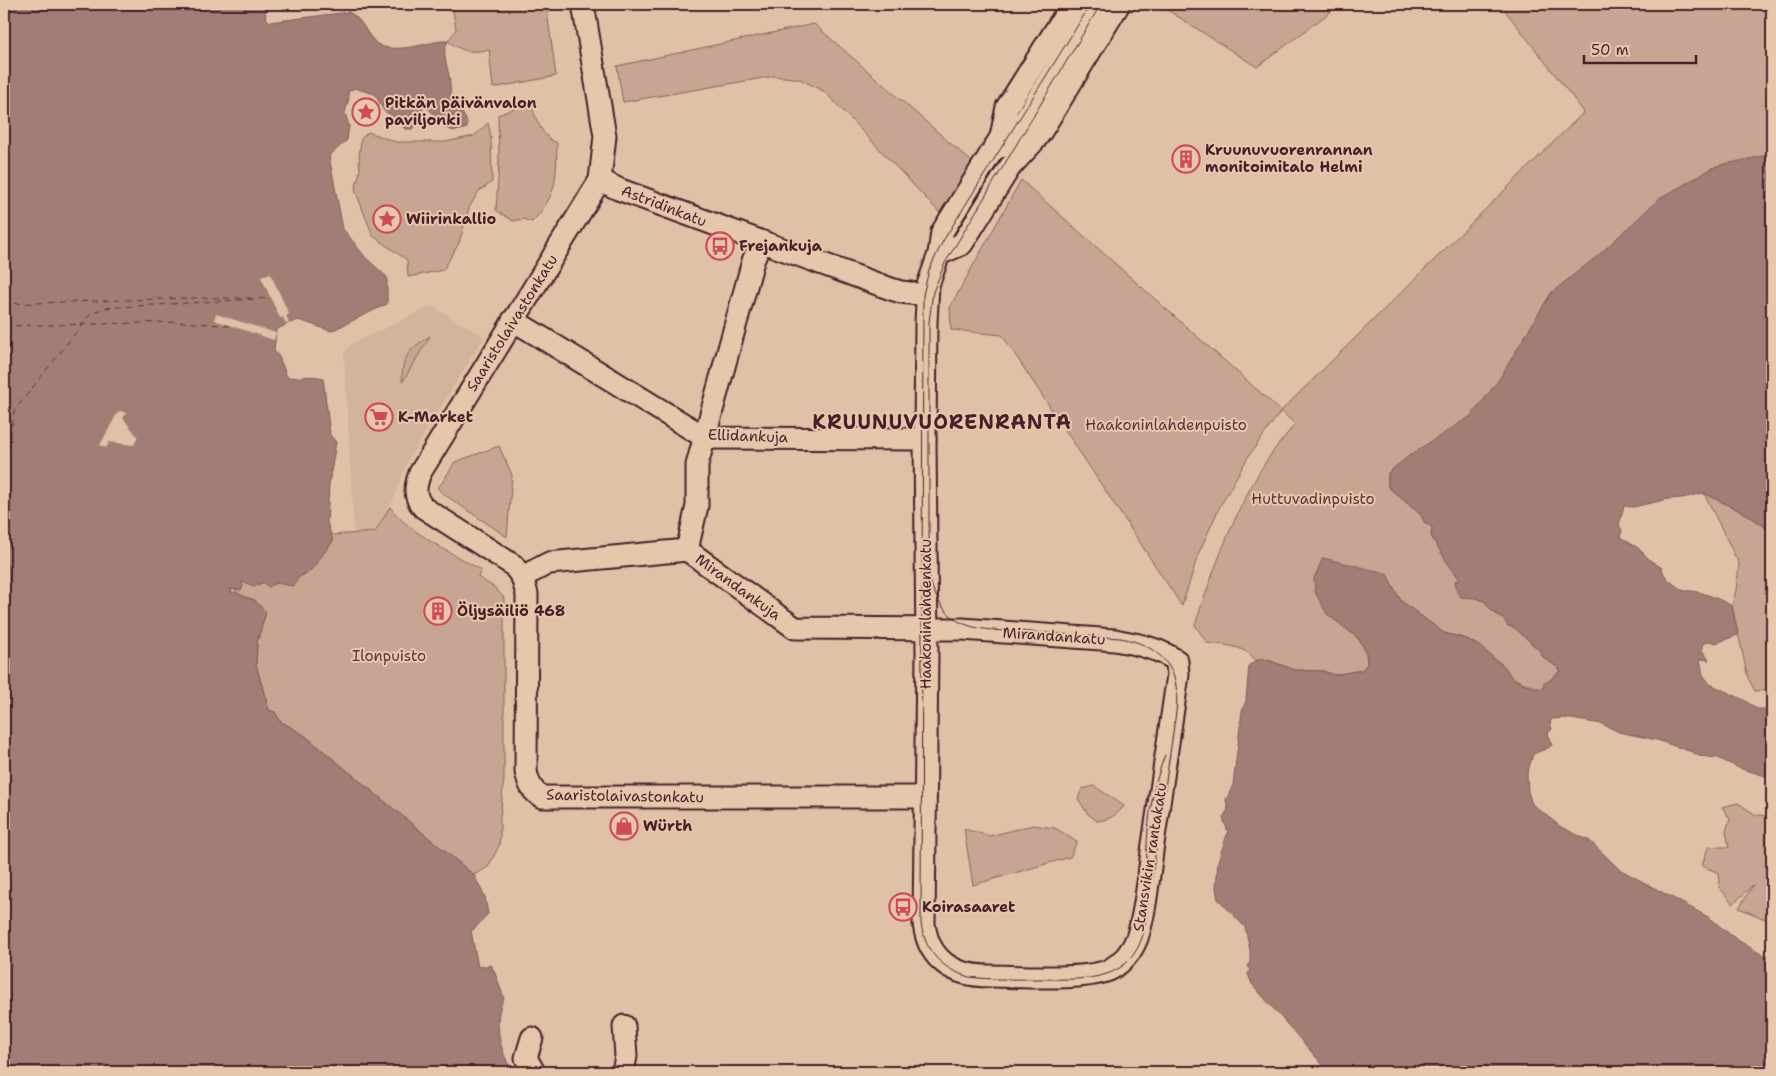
<svg xmlns="http://www.w3.org/2000/svg" width="1776" height="1076" viewBox="0 0 1776 1076" font-family="'Shantell Sans',sans-serif">
  <style>
    .built { fill: #d2b39c }
    .green { fill: #c6a692; stroke: #88625e }
    .water { fill: #a17e74; stroke: #7e5857 }
    .pier { fill: #dfc1a7 }
    .lines { fill: none; stroke-linecap: round; stroke-linejoin: round }
    .ferry { stroke: #5b323a; stroke-width: 1; stroke-dasharray: 6 5; stroke-linecap: butt }
    .minor-casing { stroke: #4a1f2b; stroke-width: 25 }
    .minor { stroke: #e5c8ac; stroke-width: 21 }
    .tram { stroke: #4a1f2b; stroke-width: 1 }
    .labels { text-anchor: middle; dominant-baseline: central; stroke-width: 4; stroke-linejoin: round; paint-order: stroke }
    .poi-label { font-size: 15px; font-weight: bold; fill: #4a1f2b; stroke: #e5c8ac; text-anchor: start }
    .street-label { font-size: 15px; fill: #4a1f2b; stroke: #e5c8ac }
    .park-label { font-size: 15px; fill: #5d333a; stroke: #e5c8ac }
    .district-label { font-size: 20px; font-weight: bold; letter-spacing: 1px; fill: #4a1f2b; stroke: #e5c8ac }
  </style>
  <rect width="100%" height="100%" fill="#dfc1a7"/>
  <filter id="ink" filterUnits="userSpaceOnUse"><feTurbulence type="fractalNoise" baseFrequency=".02" numOctaves="2"/><feDisplacementMap in="SourceGraphic" scale="10" xChannelSelector="R" yChannelSelector="G"/><feConvolveMatrix kernelMatrix="1 2 1 2 8 2 1 2 1" color-interpolation-filters="sRGB"/></filter>
  <g filter="url(#ink)">
    <polygon class="built" points="432,306 484,337 408,460 393,501 375,532 354,534 344,352 352,344"/>
    <g class="green">
      <path d="M452,4H546L556,76L493,88L489,50C470,52 464,53 448,41L456,30Z"/>
      <polygon points="1158,4 1341,4 1257,67"/>
      <path d="M1500,4H1772V185L1506,406L1454,428L1410,455L1388,473V487L1421,515L1425,523L1432,527L1431,536L1447,562L1461,580L1455,581L1476,598L1486,602C1491,615 1503,614 1508,626L1515,628L1539,650L1543,657L1561,670L1549,681L1543,690L1512,678L1505,667L1479,646L1467,639L1444,633L1401,601L1386,573L1327,614C1346,627 1367,639 1367,664L1362,670L1334,675L1323,671L1295,670L1262,658L1256,661C1245,645 1224,645 1207,643L1195,625C1214,568 1234,511 1267,460C1275,447 1286,436 1295,424L1281,411L1248,457L1219,508L1198,555L1182,606L1002,335L951,330L950,307L1021,180L1281,411L1584,112Z"/>
      <polygon points="814,24 973,163 942,215 825,92 800,79 775,76 623,102 617,66"/>
      <path d="M530,102C536,117 540,136 557,143C556,179 558,194 532,222L523,219L513,221L496,210L499,163L498,115Z"/>
      <polygon points="488,123 491,137 492,182 478,192 469,208 459,243 443,270 408,277 407,260 373,236 355,190 360,171 359,157 361,139 368,132 396,142 445,142 474,136"/>
      <path d="M430,336L403,381H402C402,355 410,349 430,336Z"/>
      <polygon points="499,446 512,475 507,537 442,493 437,487 442,483 455,462"/>
      <polygon points="1704,493 1748,515 1772,532 1772,690 1755,691 1748,678 1732,606 1736,590 1739,564"/>
      <path d="M390,507C406,531 455,555 481,570L478,577L495,588L504,598V778L500,818V836L499,846L488,867L474,875L304,735L280,721L275,712L269,710L256,665L257,642L266,612L252,599L232,593L230,588L241,589L242,586L241,582L276,583L304,575L333,541L331,535L375,532Z"/>
      <path d="M1094,786L1124,806C1117,815 1109,820 1097,821L1088,814L1078,799L1082,789Z"/>
      <polygon points="1738,803 1756,815 1772,816 1772,922 1739,908 1753,885 1733,904 1719,887 1720,881 1719,873 1702,866 1708,847 1729,847 1726,831 1730,819 1722,807"/>
      <polygon points="1033,825 1055,828 1077,842 1070,857 973,885 964,829 990,836"/>
    </g>
    <g class="water">
      <path d="M4,4H264L266,18L270,22L349,12C363,20 364,30 374,41C387,56 423,44 441,41H448C441,53 447,64 449,76C451,84 449,93 453,100C458,110 468,116 467,128C442,138 442,118 425,106L422,110L419,122L412,129H405L396,118L384,111L375,94L354,88L348,92L349,98L345,113L349,126L347,140L329,156L343,229L366,258L387,277V304L331,331L299,320L289,323L276,330L274,351L279,357L287,377C300,379 310,374 323,378L330,435L336,442L329,484L327,522L333,541L311,570L299,577L293,586L276,583L268,587L264,582L255,586L242,582L243,587L241,590L230,589L232,593L236,592L247,598L255,600C258,605 262,607 266,612L257,642L256,665L269,710L275,712L280,721L304,735L474,875L485,897L488,914C482,919 476,929 471,931L478,967L491,965L495,973L504,998C492,1019 500,1053 513,1072H4Z"/>
      <path d="M1772,154V532L1748,515L1704,493L1682,498L1668,499L1633,507L1624,506L1619,525L1622,531L1620,537L1638,548L1651,561L1662,568C1664,579 1675,585 1684,591C1697,589 1720,599 1732,606L1738,635L1716,643L1710,641L1702,644V650L1709,660L1700,659L1703,675L1710,684L1744,700L1757,709H1772V778L1739,768L1718,758L1699,756L1692,752L1657,740L1619,732L1602,724L1565,718L1551,719L1550,724L1552,729L1547,734L1552,745L1548,748L1533,754L1527,774L1528,792L1532,804L1561,827L1590,841L1619,869L1708,917L1736,939L1761,954L1772,957V1072H1329L1252,984L1248,974L1250,970L1248,967L1250,962V950L1245,927L1218,899L1216,888L1218,861L1228,832L1223,818L1228,809L1226,800L1233,785L1242,711L1246,701L1249,665L1262,658L1295,670L1323,671L1334,675L1362,670L1367,664V653L1359,639L1327,614L1315,592L1314,578L1323,558L1386,573L1401,601L1444,633L1467,639L1479,646L1505,667L1512,678L1531,687L1543,689L1544,682L1549,681L1561,670L1543,657L1539,650L1515,628L1508,626C1503,614 1491,615 1486,602L1476,598L1461,597L1457,592L1455,581L1460,580L1447,562L1431,536L1432,527L1425,523L1421,515L1388,487V473L1410,455L1471,416L1498,381L1551,293L1601,253L1659,199L1716,166Z"/>
    </g>
    <g class="pier">
      <polygon points="270,273 289,314 286,316 289,323 286,324 283,317 280,318 261,277"/>
      <polygon points="216,314 276,333 274,340 214,320"/>
      <polygon points="121,411 126,413 123,418 137,436 137,438 134,445 109,442 106,448 100,445 118,412"/>
    </g>
    <g class="lines">
      <g class="ferry">
        <polyline points="4,304 193,298 255,298"/>
        <polyline points="4,326 182,322 233,326"/>
        <polyline points="4,480 14,411 89,316 103,308 271,298"/>
      </g>
      <g class="minor-casing">
        <g id="minor">
          <path d="M583,4L605,136L600,180L420,473C415,486 413,497 424,508L513,565L522,577L527,594L526,772C529,783 531,791 542,797H925"/>
          <polyline points="994,149 1003,146 1016,134 1095,4"/>
          <polyline points="600,180 618,189 891,289 901,292 927,295"/>
          <polyline points="939,254 962,244 1010,167 1035,140 1042,130 1119,4"/>
          <polyline points="513,320 706,438 925,439"/>
          <polyline points="687,550 697,506 697,465 753,261 761,242"/>
          <path d="M522,577L549,563L687,550L795,628L962,629L1115,640C1136,644 1159,648 1177,661L1178,675C1170,732 1161,788 1153,844C1149,872 1146,912 1137,938C1132,951 1123,962 1111,969C1090,981 1017,976 990,976C954,976 929,961 924,924L927,652L925,439L926,322L928,285L939,254L942,232L1001,137L1007,107L1072,4"/>
          <polyline points="532,1038 526,1058 534,1072"/>
          <polyline points="623,1072 626,1056 624,1026"/>
        </g>
      </g>
      <use href="#minor" class="minor"/>
      <g class="tram">
        <path d="M1091,4L943,241L929,270L923,295L921,923C925,952 942,969 969,977C991,980 1015,979 1037,979C1083,979 1130,985 1144,931L1174,726C1176,713 1178,699 1176,686C1172,657 1146,642 1120,638C1090,636 1060,634 1031,632C1007,630 976,633 955,619C940,608 932,592 929,574V322L933,292L945,263L1101,4"/>
        <path d="M1147,878C1145,837 1150,793 1165,755"/>
      </g>
    </g>
  </g>
  <defs>
    <g id="sight-ring" transform="scale(1.4375)"><circle r="9.5" fill="#e5c8ac" stroke="#d1495b" stroke-width="1.5"/><path d="M0-6L1.8-2.2L6-1.7L2.9 1.2L3.7 5.4L0 3.3L-3.7 5.4L-2.9 1.2L-6-1.7L-1.8-2.2Z" fill="#d1495b"/></g>
    <g id="building-ring" transform="scale(1.4375)"><circle r="9.5" fill="#e5c8ac" stroke="#d1495b" stroke-width="1.5"/><path d="M-4-6H4V6H1V3H-1V6H-4ZM-2.5-4.3h1.7v1.8h-1.7ZM.8-4.3h1.7v1.8H.8ZM-2.5-1h1.7V.8h-1.7ZM.8-1h1.7V.8H.8Z" fill="#d1495b"/></g>
    <g id="bus-ring" transform="scale(1.4375)"><circle r="9.5" fill="#e5c8ac" stroke="#d1495b" stroke-width="1.5"/><path d="M-5-6H5V4H4V6H2V4H-2V6H-4V4H-5ZM-3.5-4V0h7V-4ZM-3.5 1.2v1.5H-2V1.2ZM2 1.2v1.5H3.5V1.2Z" fill="#d1495b"/></g>
    <g id="supermarket-ring" transform="scale(1.4375)"><circle r="9.5" fill="#e5c8ac" stroke="#d1495b" stroke-width="1.5"/><path d="M-6-5.5h2.5l.6 2H6L4.5 2H-2.5L-4.4-4H-6ZM-1.5 3.2a1.3 1.3 0 1 0 .1 0ZM3 3.2a1.3 1.3 0 1 0 .1 0Z" fill="#d1495b"/></g>
    <g id="shop-ring" transform="scale(1.4375)"><circle r="9.5" fill="#e5c8ac" stroke="#d1495b" stroke-width="1.5"/><path d="M-5-2.5h2.3a2.7 3.5 0 0 1 5.4 0H5L5.5 6h-11ZM-1.5-2.5h3a1.5 2.3 0 0 0-3 0Z" fill="#d1495b"/></g>
  </defs>
  <g fill-rule="evenodd">
    <use href="#sight-ring" x="366" y="112"/>
    <use href="#building-ring" x="1186" y="159"/>
    <use href="#sight-ring" x="387" y="219"/>
    <use href="#bus-ring" x="720" y="246"/>
    <use href="#supermarket-ring" x="379" y="417"/>
    <use href="#building-ring" x="438" y="611"/>
    <use href="#shop-ring" x="624" y="826"/>
    <use href="#bus-ring" x="903" y="907"/>
  </g>
  <g class="labels">
    <g class="poi-label">
      <text x="385" y="103">Pitkän päivänvalon<tspan x="385" dy="17">paviljonki</tspan></text>
      <text x="1205" y="150">Kruunuvuorenrannan<tspan x="1205" dy="17">monitoimitalo Helmi</tspan></text>
      <text x="406" y="219">Wiirinkallio</text>
      <text x="739" y="246">Frejankuja</text>
      <text x="398" y="417">K-Market</text>
      <text x="457" y="611">Öljysäiliö 468</text>
      <text x="643" y="826">Würth</text>
      <text x="922" y="907">Koirasaaret</text>
    </g>
    <g class="street-label">
      <text transform="translate(664 206) rotate(21)">Astridinkatu</text>
      <text transform="translate(512 323) rotate(-58)">Saaristolaivastonkatu</text>
      <text transform="translate(748 436) rotate(2)">Ellidankuja</text>
      <text transform="translate(738 587) rotate(36)">Mirandankuja</text>
      <text transform="translate(926 614) rotate(-90)">Haakoninlahdenkatu</text>
      <text transform="translate(1054 636) rotate(4)">Mirandankatu</text>
      <text transform="translate(625 796) rotate(1)">Saaristolaivastonkatu</text>
      <text transform="translate(1150 857) rotate(-81)">Stansvikin rantakatu</text>
    </g>
    <g class="park-label">
      <text x="1166" y="425">Haakoninlahdenpuisto</text>
      <text x="1313" y="499">Huttuvadinpuisto</text>
      <text x="389" y="656">Ilonpuisto</text>
    </g>
    <g class="district-label">
      <text x="942" y="422">KRUUNUVUORENRANTA</text>
    </g>
  </g>
  <rect width="1776" height="1076" fill="none" stroke="#e5c8ac" stroke-width="20"/>
  <rect x="10" y="10" width="1756" height="1056" fill="none" stroke="#4a1f2b" stroke-width="2" filter="url(#ink)"/>
  <path d="M1584 55v8h112v-8" fill="none" stroke="#4a1f2b" stroke-width="2.5"/>
  <text x="1591" y="55" font-size="15" fill="#4a1f2b" stroke="#e5c8ac" stroke-width="4" paint-order="stroke">50 m</text>
</svg>
